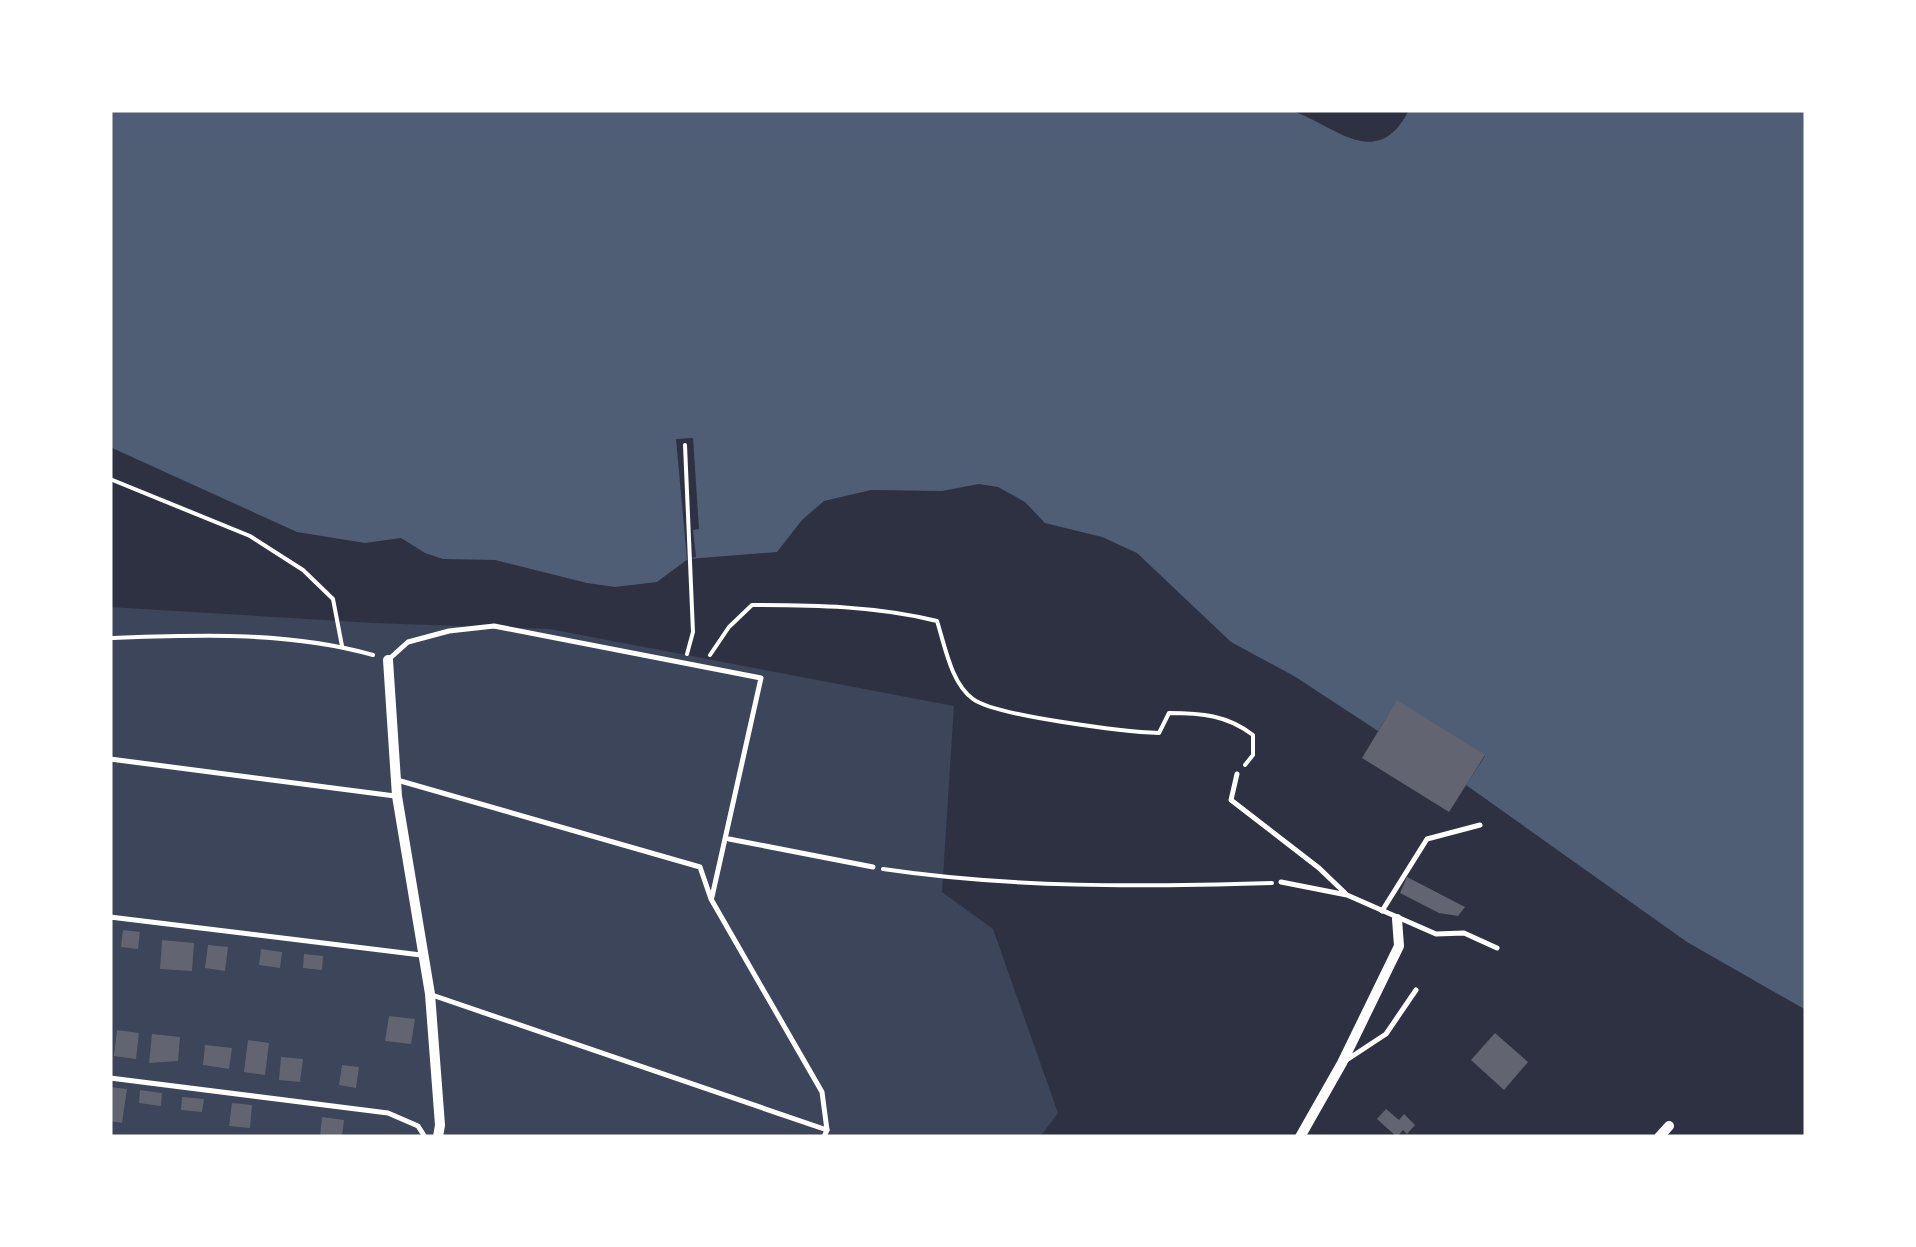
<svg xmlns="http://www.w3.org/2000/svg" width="1916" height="1247" viewBox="0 0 1916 1247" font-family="Manrope,sans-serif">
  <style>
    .green { fill: #3c4559 }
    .water { fill: #4f5d75 }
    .pier { fill: #2d3142 }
    .building { fill: #626471 }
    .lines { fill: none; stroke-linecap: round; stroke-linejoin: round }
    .path { stroke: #fff; stroke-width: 4 }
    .service { stroke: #fff; stroke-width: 5 }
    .minor { stroke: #fff; stroke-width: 10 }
  </style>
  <rect width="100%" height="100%" fill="#2d3142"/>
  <polygon class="green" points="110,607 374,623 550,629 954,706 942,892 993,929 1058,1113 1040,1137 110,1137"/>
  <path class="water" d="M110,110H1289C1332,122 1376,175 1409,110H1806V1010L1687,942L1466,785L1485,756L1397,701L1378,731L1294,676L1231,642L1137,553L1102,537L1045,523L1025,502L998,487L979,484L942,491L871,490L824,501L802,520L777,552L688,559L657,582L615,587L587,583L495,560L443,559L425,553L401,538L365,543L297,532L110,447Z"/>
  <polygon class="pier" points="693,438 699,529 693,530 696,557 687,559 676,439"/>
  <g class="building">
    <polygon points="1397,700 1485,755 1449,812 1362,758"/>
    <polygon points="1407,877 1465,907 1458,916 1439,913 1400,893"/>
    <polygon points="123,930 140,932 138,949 121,947"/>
    <polygon points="162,940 194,943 192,971 160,969"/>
    <polygon points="208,945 228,947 225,971 205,968"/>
    <polygon points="261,949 282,952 280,968 259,965"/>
    <polygon points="304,954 323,956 322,970 303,968"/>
    <polygon points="389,1016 415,1019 411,1044 385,1041"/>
    <polygon points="117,1030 139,1033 136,1059 114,1056"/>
    <polygon points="1495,1033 1528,1062 1504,1090 1471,1060"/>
    <polygon points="152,1034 180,1037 178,1061 149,1063"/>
    <polygon points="248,1040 269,1043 265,1075 244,1072"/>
    <polygon points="205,1045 232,1048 229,1069 203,1065"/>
    <polygon points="281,1057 303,1059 300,1082 279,1080"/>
    <polygon points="342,1065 359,1067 356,1088 339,1085"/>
    <polygon points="110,1087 127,1089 122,1123 110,1121"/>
    <polygon points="140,1090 162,1093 161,1106 139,1103"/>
    <polygon points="182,1097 204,1099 202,1112 181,1110"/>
    <polygon points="232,1103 252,1105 250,1128 229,1126"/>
    <polygon points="1386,1109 1399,1120 1404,1114 1415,1125 1407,1134 1403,1130 1397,1137 1377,1119"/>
    <polygon points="322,1117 344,1120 342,1137 320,1137"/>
  </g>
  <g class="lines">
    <g class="path">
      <polyline points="685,445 693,632 687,654"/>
      <polyline points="110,479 250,536 303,570 333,599 342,646"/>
      <path d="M110,638C198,635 288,631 373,655"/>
      <path d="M710,655L729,627L752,605C813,605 877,606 937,621C945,646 951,683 973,699C995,716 1128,732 1159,733L1169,713C1201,713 1227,715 1253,735V755L1245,765"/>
      <path d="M883,869C1012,888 1141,887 1272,883"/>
    </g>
    <g class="service">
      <polyline points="388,660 408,642 449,631 494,626 761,678 712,897"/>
      <polyline points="110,759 395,796"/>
      <polyline points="1237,774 1231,800 1319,868 1345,893"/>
      <polyline points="397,780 700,867 711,899 822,1092 827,1130 824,1137"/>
      <polyline points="729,839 873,867"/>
      <polyline points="1281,882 1347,895 1436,934 1464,933 1497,948"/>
      <polyline points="1382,911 1427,839 1480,825"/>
      <polyline points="110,917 421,955"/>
      <polyline points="432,995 827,1130"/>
      <polyline points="1345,1061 1386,1034 1416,990"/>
      <polyline points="110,1078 388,1113 418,1126 425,1137"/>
    </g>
    <g class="minor">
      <polyline points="388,660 397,796 430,994 440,1125 438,1137"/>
      <polyline points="1300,1137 1342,1063 1399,946 1397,919"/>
      <polyline points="1659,1137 1669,1126"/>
    </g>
  </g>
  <rect width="1916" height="1247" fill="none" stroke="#ffffff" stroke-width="225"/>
</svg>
